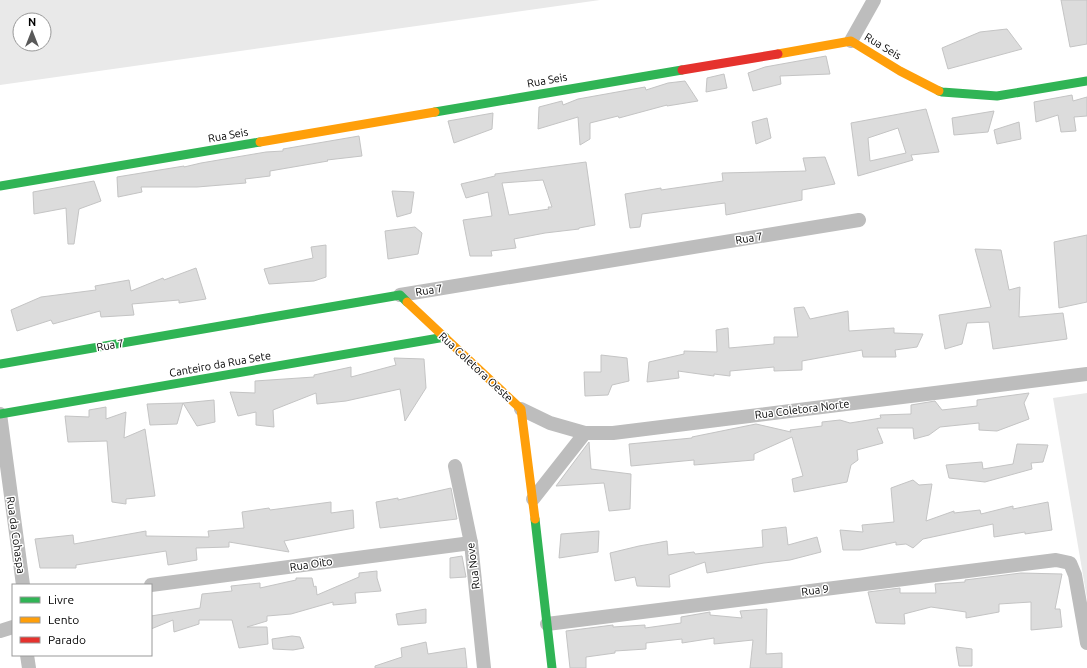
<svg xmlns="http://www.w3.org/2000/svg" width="1087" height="668" viewBox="0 0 1087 668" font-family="Ubuntu,sans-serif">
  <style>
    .green { fill: #e9e9e9; fill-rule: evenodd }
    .building { fill: #dcdcdc; stroke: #c4c4c4; fill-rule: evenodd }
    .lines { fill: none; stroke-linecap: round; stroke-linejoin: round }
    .street { stroke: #bdbdbd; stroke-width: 14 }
    .fast { stroke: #30b455; stroke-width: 9 }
    .slow { stroke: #ff9f0a; stroke-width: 9 }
    .jam { stroke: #e5322d; stroke-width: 9 }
    .labels { text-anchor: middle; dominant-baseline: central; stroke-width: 3; stroke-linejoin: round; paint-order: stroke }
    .street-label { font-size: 11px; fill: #000; stroke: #fff }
  </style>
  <rect width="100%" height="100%" fill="#fff"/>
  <g class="green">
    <path d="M0,0H600L0,85ZM20,20H44V44H20Z"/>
    <polygon points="1087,393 1087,599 1053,398"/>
  </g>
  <g class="building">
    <polygon points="1061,0 1087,0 1087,44 1070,47"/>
    <polygon points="1007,29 1022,49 948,69 942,48 980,32"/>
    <polygon points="826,56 830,74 780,76 781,84 753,91 748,73 765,67"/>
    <polygon points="724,74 727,88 706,92 707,78"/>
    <polygon points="685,81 698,101 667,106 667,105 619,118 618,116 590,123 590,139 580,145 578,117 538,129 539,107 562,101 563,105 578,99 645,87 646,90 668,83"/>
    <polygon points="1072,95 1073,101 1087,97 1087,116 1074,117 1076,131 1061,132 1058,115 1036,122 1034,102"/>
    <path d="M926,109L939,152L911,155L913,160L858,176L851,123ZM898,128L906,153L870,161L868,138Z"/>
    <polygon points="994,111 988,132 954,135 952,118"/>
    <polygon points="493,113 492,129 454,143 448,121"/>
    <polygon points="767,118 771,138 756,144 752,122"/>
    <polygon points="1019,122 1021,139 997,144 994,130"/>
    <polygon points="359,136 362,156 327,160 328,161 270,171 270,176 245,179 246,183 197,187 141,187 142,192 118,197 117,177 184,166 184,167 201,163 266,152 283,151 283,149"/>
    <polygon points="825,157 835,184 802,190 802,200 726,215 725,203 642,214 640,227 630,228 625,194 661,188 661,190 723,181 722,173 806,171 803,158"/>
    <path d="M586,162L595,225L579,228V229L545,233L514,239L516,248L491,251L492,256H470L463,220L492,216L488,192L466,198L461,184L495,176V174ZM543,180L552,207H548L549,209L509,215L502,183Z"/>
    <polygon points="94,181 101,201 79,209 74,244 68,244 66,208 34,214 33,192"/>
    <polygon points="392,191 414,192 411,213 397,217"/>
    <polygon points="415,227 422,233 418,254 388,259 385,231"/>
    <polygon points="1087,235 1087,302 1059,308 1054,242"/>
    <polygon points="326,245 326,277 314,281 269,284 264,269 313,258 311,247"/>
    <polygon points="975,249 1001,250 1009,290 1020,287 1019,317 1063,313 1067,339 993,349 989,322 967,323 962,344 945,349 939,315 991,307"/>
    <polygon points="196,268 206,299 179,303 179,300 132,304 134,315 101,317 100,311 53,324 51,320 17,331 11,310 41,297 96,290 95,286 129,280 131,291 163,278 164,280"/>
    <polygon points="804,307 810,319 848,311 849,331 894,328 894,333 923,334 917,347 895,350 896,357 863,357 862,350 802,361 802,370 774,371 774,367 730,371 730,376 714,374 714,376 678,371 679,378 647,382 649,362 684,354 684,351 717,352 716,330 728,328 729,348 774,344 774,337 798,337 794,308"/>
    <polygon points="601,355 627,358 629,381 612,385 608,395 585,396 584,372 601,372"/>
    <polygon points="394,358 424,359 426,388 405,421 400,389 346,401 317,404 316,393 273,410 274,427 256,425 256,412 238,416 230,392 255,393 255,381 314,377 314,375 351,367 351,377 396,365"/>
    <polygon points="1029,393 1024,403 1029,419 997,431 979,430 979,423 940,427 929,435 914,439 913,428 877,428 883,443 857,450 858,460 851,465 847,482 794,492 792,479 803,476 792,437 754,454 754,460 694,465 694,460 631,466 629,444 692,438 692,437 756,424 791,432 790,430 822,426 822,422 840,420 850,423 881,418 880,415 911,414 911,405 935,401 942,410 977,406 977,400"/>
    <polygon points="214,400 215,422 197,426 183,403"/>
    <polygon points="183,403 177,424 150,425 147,404"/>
    <polygon points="106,407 106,419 126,412 124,438 145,429 155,496 126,499 126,504 112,502 107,441 68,442 65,416 89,417 89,410"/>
    <polygon points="589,442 591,469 631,474 630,509 609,511 604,483 556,486"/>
    <polygon points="1017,444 1048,445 1043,462 1031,463 1032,469 985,482 949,478 946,465 982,462 983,469 1013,464"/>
    <polygon points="913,480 919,485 932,484 926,521 954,511 954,513 980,510 981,514 1013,506 1013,509 1048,502 1052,530 1025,534 1025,532 994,537 993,524 923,539 913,548 906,544 896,545 896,542 860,550 843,550 840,530 863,532 862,525 894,522 891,488"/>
    <polygon points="451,488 457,519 380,528 376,502 398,498 398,500"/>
    <polygon points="331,502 331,513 353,510 354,528 284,541 289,552 229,542 229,547 196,548 197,560 168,565 166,551 76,565 76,568 40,568 35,539 73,535 74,544 146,531 146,536 209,537 208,531 244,528 242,512 269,508 270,510"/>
    <polygon points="786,527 788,545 817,537 821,552 790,560 764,563 707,573 705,562 669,575 670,587 637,586 635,577 615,581 610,553 639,546 667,541 668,555 694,552 695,554 763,547 762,530"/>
    <polygon points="599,531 598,552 559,558 561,534"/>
    <polygon points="462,556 466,577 450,578 450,558"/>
    <polygon points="377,571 377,578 381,591 355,593 356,603 333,605 333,602 291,614 267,616 267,621 247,627 267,627 268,644 239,648 232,620 199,620 199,624 174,632 173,620 151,629 151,616 200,608 202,594 232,591 231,586 260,583 260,588 296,580 296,578 312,578 314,587 316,586 317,595 359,577 359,573"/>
    <polygon points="1021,573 1062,574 1055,609 1060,609 1062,627 1031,630 1031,602 999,604 999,612 966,618 966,612 931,607 904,614 905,624 876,623 868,592 900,588 900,593 936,593 935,584 965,582 965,580"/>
    <polygon points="426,609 426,623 398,625 396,614"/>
    <polygon points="767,609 766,654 782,653 782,668 750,668 753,640 714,644 714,638 682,643 682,639 646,643 646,649 615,651 615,653 586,657 586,668 570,668 566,631 613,625 613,627 645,625 645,628 681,623 681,617 710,612 710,615 742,618 740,611"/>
    <polygon points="292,636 300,637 304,648 293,650 273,649 272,639"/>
    <polygon points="426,642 428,654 465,648 467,668 375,668 375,666 402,657 401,648"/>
    <polygon points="956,647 972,649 972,666 959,666"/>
  </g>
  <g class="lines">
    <g class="street">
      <polyline points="851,41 874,0"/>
      <polyline points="400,295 859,220"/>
      <polyline points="521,409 550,423 585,433 613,433 1087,374"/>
      <polyline points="0,414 23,585"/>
      <polyline points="455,466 471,543 484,668"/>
      <polyline points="533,499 585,433"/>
      <polyline points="151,585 471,543"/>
      <polyline points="547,624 1056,560 1070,563 1075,575 1087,643"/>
      <polyline points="0,631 13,627"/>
      <polyline points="27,655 29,668"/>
    </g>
    <g class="fast">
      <polyline points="939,91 942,92 997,96 1087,81"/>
      <polyline points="435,112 682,70"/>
      <polyline points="0,186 260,142"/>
      <polyline points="0,364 400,295 407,302"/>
      <polyline points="0,414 445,337"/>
      <polyline points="535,519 552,668"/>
    </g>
    <g class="slow">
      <polyline points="778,54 851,41 900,71 939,91"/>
      <polyline points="260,142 435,112"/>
      <polyline points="407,302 521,409 535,519"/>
    </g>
    <polyline class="jam" points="682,70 778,54"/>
  </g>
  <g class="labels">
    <g class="street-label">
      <text transform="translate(883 46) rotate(31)">Rua Seis</text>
      <text transform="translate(547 80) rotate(-10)">Rua Seis</text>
      <text transform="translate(228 135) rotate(-10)">Rua Seis</text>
      <text transform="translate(749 238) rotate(-9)">Rua 7</text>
      <text transform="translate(429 290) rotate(-9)">Rua 7</text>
      <text transform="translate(110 345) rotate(-10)">Rua 7</text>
      <text transform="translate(220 364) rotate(-10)">Canteiro da Rua Sete</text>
      <text transform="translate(476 367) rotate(43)">Rua Coletora Oeste</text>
      <text transform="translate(802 409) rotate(-7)">Rua Coletora Norte</text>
      <text transform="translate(16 535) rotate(82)">Rua da Cohaspa</text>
      <text transform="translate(311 564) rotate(-8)">Rua Oito</text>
      <text transform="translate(473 566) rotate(-97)">Rua Nove</text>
      <text transform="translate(815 590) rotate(-7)">Rua 9</text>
    </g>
  </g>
  <rect x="12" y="584" width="140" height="72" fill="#ffffff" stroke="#999999"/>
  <rect x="20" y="597" width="20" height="6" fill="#30b455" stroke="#999999"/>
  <text x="48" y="604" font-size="12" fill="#000000">Livre</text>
  <rect x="20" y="617" width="20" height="6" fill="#ff9f0a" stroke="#999999"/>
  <text x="48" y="624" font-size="12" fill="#000000">Lento</text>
  <rect x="20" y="637" width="20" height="6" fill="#e5322d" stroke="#999999"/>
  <text x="48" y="644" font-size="12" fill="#000000">Parado</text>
  <g transform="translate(32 32)"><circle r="19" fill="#ffffff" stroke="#999999"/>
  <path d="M0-3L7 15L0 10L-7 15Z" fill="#595959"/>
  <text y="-6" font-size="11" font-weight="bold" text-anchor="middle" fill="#000000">N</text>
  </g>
</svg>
